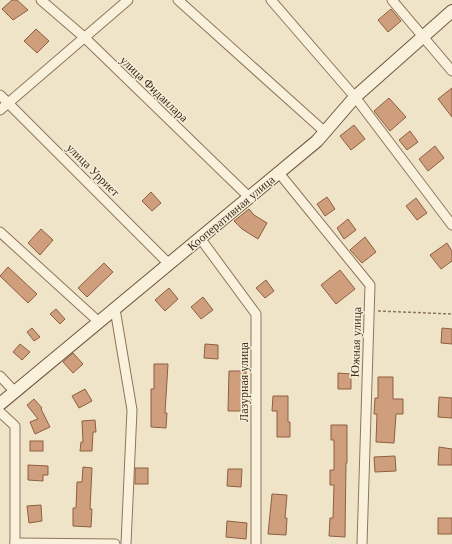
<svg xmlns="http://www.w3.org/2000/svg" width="452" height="544" viewBox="0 0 452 544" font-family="Georgia,serif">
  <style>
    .building { fill: #cf9f7d; stroke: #8d5f41 }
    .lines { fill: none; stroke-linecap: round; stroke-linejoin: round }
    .street-casing { stroke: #8d765c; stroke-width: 11 }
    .secondary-casing { stroke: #6f573f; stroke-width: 14 }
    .path { stroke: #8d765c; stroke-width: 1.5; stroke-dasharray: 3 2; stroke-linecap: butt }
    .street { stroke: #faf1dc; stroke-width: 9 }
    .secondary { stroke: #faf1dc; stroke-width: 12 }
    .labels { text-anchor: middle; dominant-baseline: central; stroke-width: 3; stroke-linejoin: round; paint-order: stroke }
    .street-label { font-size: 12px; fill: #3d2e20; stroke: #f7eed8 }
  </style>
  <rect width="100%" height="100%" fill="#f0e4c8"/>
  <g class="building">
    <polygon points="12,0 17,0 28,10 13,20 2,9"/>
    <polygon points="391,9 401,21 388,32 378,20"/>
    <polygon points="36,29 49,41 37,53 24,41"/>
    <polygon points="452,88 452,117 438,99"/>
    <polygon points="389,98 406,117 390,131 374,111"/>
    <polygon points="354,125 365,139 351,150 340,136"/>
    <polygon points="410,131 418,142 407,150 399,140"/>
    <polygon points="435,146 444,158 428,171 419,159"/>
    <polygon points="151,192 161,203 152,211 142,201"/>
    <polygon points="327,197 335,209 325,216 317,204"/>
    <polygon points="416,198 427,213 417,220 406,206"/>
    <polygon points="249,209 254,215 267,223 258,239 242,229 234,221"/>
    <polygon points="348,219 356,230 344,239 337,228"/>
    <polygon points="41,229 53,240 40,255 28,243"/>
    <polygon points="365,237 376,252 362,263 350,250"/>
    <polygon points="447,243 452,251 452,261 441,269 430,255"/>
    <polygon points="104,263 113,272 87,297 78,288"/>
    <polygon points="8,267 37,294 28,303 0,276"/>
    <polygon points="340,270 355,289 336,304 321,285"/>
    <polygon points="266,280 274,291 265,298 256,288"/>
    <polygon points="169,288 178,299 165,311 155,300"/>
    <polygon points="203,297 213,310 201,319 191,307"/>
    <polygon points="56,309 65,319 60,324 50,314"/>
    <polygon points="32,328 40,337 34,341 27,332"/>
    <polygon points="442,328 452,329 452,344 441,343"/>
    <polygon points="20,344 30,352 22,360 13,352"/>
    <polygon points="205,344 218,345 218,359 204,358"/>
    <polygon points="73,353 83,364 73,373 63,362"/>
    <polygon points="154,364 168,364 165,413 167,413 166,428 151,427 151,389 154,389"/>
    <polygon points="229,371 246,371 246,411 228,411"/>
    <polygon points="338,373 351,374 351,389 338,389"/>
    <polygon points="378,377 393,377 393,399 403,399 403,414 396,414 394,443 376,442 377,414 374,414 375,398 378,398"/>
    <polygon points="85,389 92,401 79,408 72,396"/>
    <polygon points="273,396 288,396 288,422 290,422 290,437 277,437 277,411 272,411"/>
    <polygon points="439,397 452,398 452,418 438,417"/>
    <polygon points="34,399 42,408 41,409 50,427 35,434 30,422 38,419 27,405"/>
    <polygon points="95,420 96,432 93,432 92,451 80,451 81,442 83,442 82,421"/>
    <polygon points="331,425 347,425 347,463 346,463 345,537 329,536 330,518 333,518 334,485 330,485 330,470 334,470 334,440 331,440"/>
    <rect x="30" y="441" width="13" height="10"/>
    <polygon points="439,447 452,449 452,465 438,465"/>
    <polygon points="395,456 396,471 375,472 374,457"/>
    <polygon points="28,465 48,466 48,475 43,475 43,481 28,480"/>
    <polygon points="83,467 92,468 90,509 92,509 91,527 73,526 73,508 76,508 77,482 82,482"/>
    <rect x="135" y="468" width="13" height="16"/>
    <polygon points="228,469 242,469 241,487 227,486"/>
    <polygon points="272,494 287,495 285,518 287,518 286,535 268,534"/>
    <polygon points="41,505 42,521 29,523 27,506"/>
    <rect x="438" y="518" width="14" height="16"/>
    <polygon points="227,521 247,523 246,539 226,537"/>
  </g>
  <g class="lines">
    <g class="street-casing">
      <g id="street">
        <polyline points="41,0 84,37 249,197"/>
        <polyline points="178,0 325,132"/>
        <polyline points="271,0 355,97 452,225"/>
        <polyline points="392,0 452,71"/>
        <polyline points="0,95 169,264"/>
        <polyline points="0,110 128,0"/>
        <polyline points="279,173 370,285 362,544"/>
        <polyline points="0,232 99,322"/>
        <polyline points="200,238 256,314 256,544"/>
        <polyline points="115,309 132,410 126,544"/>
        <polyline points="0,376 15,392"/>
        <polyline points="0,412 15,426 15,544"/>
        <polyline points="15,543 115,544"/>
      </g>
    </g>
    <g class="secondary-casing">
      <polyline id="secondary" points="0,404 317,141 355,97 452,11"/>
    </g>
    <polyline class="path" points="378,311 452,314"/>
    <use href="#street" class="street"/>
    <use href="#secondary" class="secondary"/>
  </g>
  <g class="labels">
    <g class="street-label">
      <text transform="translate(154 89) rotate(44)">улица Фиданлара</text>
      <text transform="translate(93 170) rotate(45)">улица Урриет</text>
      <text transform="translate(231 213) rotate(-40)">Кооперативная улица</text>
      <text transform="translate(356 342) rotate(-88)">Южная улица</text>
      <text transform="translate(244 382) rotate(-90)">Лазурная улица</text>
    </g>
  </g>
</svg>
